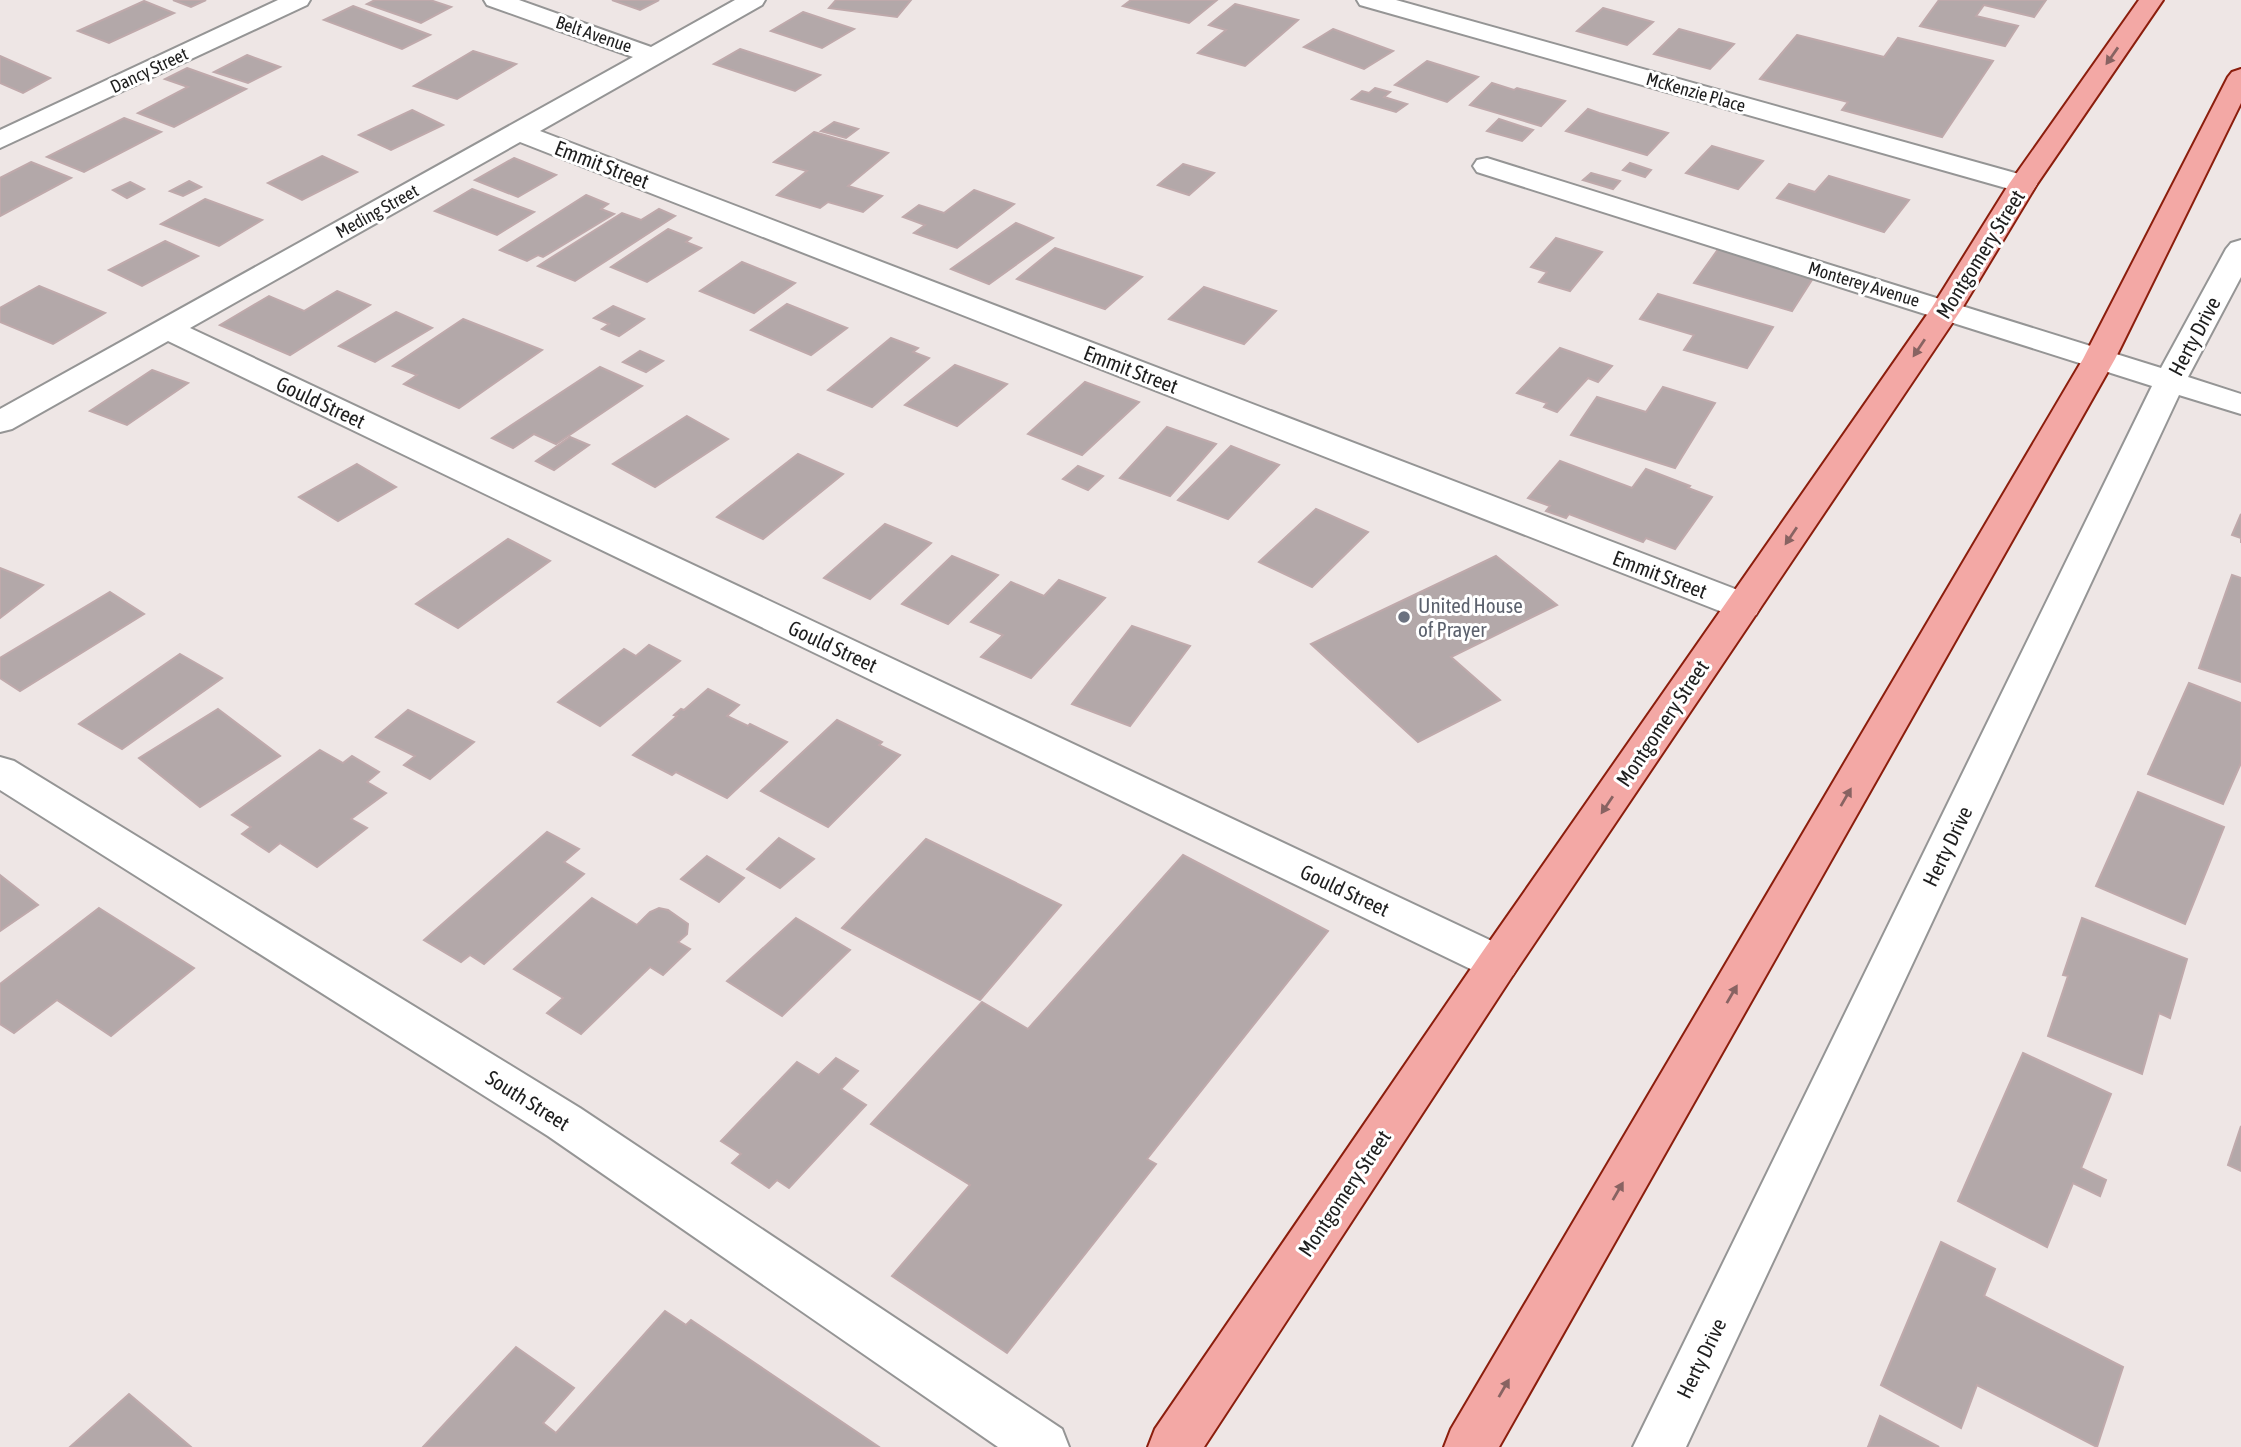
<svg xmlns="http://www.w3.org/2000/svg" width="2241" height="1447" viewBox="0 0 2241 1447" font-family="'Asap Condensed',sans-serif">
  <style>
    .building { fill: #b3a8a9; stroke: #bfa9ab; stroke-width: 2 }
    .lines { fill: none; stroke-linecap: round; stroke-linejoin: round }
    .minor-casing { stroke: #959595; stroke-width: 4 }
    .major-casing { stroke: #8b1e0d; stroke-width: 4 }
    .minor { fill: #fff; fill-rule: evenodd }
    .major { fill: #f3a8a5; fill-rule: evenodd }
    .oneway { fill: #886362 }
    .worship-dot { fill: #6b7280; stroke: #fff; stroke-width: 2.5 }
    .labels { text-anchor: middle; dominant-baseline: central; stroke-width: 6; stroke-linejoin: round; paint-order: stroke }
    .far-street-label { font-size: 18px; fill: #1e1e1e; stroke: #fff }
    .street-label { font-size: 21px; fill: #1e1e1e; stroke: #fff }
    .worship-label { font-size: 21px; fill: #5b616d; stroke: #fff; text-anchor: start }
  </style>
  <rect width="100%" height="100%" fill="#eee6e5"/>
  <g class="building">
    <polygon points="173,0 206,0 191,7"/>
    <polygon points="375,0 430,0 451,7 421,23 367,4"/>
    <polygon points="612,0 659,0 640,10"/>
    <polygon points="836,0 911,0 897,17 829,8"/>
    <polygon points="1131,0 1217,0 1189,23 1123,6"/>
    <polygon points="1939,0 2046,0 2034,17 1984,5 1976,16 2018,26 2005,46 1920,26"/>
    <polygon points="144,1 174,13 109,43 78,31"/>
    <polygon points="1235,4 1298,20 1245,66 1198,53 1226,30 1209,25"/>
    <polygon points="353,6 430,35 402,49 324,20"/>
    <polygon points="1603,8 1653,22 1627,45 1577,31"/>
    <polygon points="803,12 854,29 822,48 771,31"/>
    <polygon points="1333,29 1393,51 1364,69 1304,47"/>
    <polygon points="1679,29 1734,44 1710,69 1654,54"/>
    <polygon points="1797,35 1884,57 1898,38 1993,61 1942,137 1842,110 1848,102 1760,79"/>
    <polygon points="740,49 820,75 795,91 714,64"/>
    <polygon points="473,51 516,64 457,99 414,86"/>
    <polygon points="247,55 280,67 248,83 214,72"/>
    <polygon points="0,56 50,78 23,93 0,83"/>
    <polygon points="1427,61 1478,77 1447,102 1395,85"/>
    <polygon points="187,68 246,89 174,127 138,113 188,87 165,79"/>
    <polygon points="1492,83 1514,90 1517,88 1565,101 1541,126 1470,105"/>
    <polygon points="1375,88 1390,92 1384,97 1407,104 1396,112 1352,99 1362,91 1369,93"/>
    <polygon points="1588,109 1599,113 1668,133 1647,155 1566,131"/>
    <polygon points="412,110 443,125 391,150 359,135"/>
    <polygon points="124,118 161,132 84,172 47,157"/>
    <polygon points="1499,119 1533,130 1522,141 1487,131"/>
    <polygon points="834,122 858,129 846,138 821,131"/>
    <polygon points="814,132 888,153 848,186 882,196 863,212 828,202 820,208 777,195 807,171 774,162"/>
    <polygon points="1712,146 1763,161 1738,189 1686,173"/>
    <polygon points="322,156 357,172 302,200 268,183"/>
    <polygon points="514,158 556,175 518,197 475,180"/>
    <polygon points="31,162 71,178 0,216 0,178"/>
    <polygon points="1630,163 1651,170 1645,177 1623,170"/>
    <polygon points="1183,164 1214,173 1189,195 1158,185"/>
    <polygon points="1591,173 1620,181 1613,189 1583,180"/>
    <polygon points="1829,176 1909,200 1884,232 1777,198 1789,184 1815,192"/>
    <polygon points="189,181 201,187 183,196 170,191"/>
    <polygon points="130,182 144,189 127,198 113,190"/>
    <polygon points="472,189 534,212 497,235 435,211"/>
    <polygon points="974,190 1014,204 957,248 914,233 925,225 903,217 919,205 944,213"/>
    <polygon points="586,195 608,204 601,209 614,214 543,257 538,255 527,261 500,250"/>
    <polygon points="205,199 262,220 219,246 161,224"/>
    <polygon points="659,209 675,216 575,281 538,266 622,213 641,220"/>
    <polygon points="1016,223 1053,238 989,284 951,269"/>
    <polygon points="668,229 691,238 686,242 701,248 647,282 611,267"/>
    <polygon points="1556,238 1602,252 1570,291 1539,282 1547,272 1531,267"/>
    <polygon points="165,241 198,256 142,286 109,270"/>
    <polygon points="1055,248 1142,277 1105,309 1017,279"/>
    <polygon points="1719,248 1815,275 1792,311 1694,283"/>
    <polygon points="742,262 795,283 754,313 700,291"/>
    <polygon points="39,286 105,313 53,344 0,322 0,308"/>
    <polygon points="1204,287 1276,311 1244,344 1169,319"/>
    <polygon points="337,291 370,305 290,355 220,325 269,296 304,311"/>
    <polygon points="1658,294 1773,327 1747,368 1684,350 1694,335 1640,319"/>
    <polygon points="787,304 847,328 811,355 751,330"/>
    <polygon points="613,306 644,319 619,336 602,329 609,324 594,318"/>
    <polygon points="396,312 432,328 375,362 339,346"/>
    <polygon points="463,319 542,350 459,408 404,384 417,375 393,366"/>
    <polygon points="891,338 918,348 913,352 929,358 872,407 828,390"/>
    <polygon points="1560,348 1612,366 1598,382 1588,378 1557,412 1544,407 1547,403 1517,393"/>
    <polygon points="640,351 663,361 646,372 623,362"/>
    <polygon points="955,365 1007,384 957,426 905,405"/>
    <polygon points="600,367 642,386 556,444 534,434 513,448 492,438"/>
    <polygon points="152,370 188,383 127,425 90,411"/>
    <polygon points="1085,382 1139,402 1082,455 1028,434"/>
    <polygon points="1663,387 1715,403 1675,468 1571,435 1597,397 1646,412"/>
    <polygon points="687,416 728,439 655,487 613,464"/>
    <polygon points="1167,427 1216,444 1170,496 1120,478"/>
    <polygon points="570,437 589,445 554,470 536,461"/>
    <polygon points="1231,446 1279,465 1228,519 1178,500"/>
    <polygon points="798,454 843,474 763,539 717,517"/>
    <polygon points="1560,461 1632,488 1646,469 1690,486 1688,488 1712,497 1675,549 1646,538 1643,542 1569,514 1566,518 1546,511 1550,506 1528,498"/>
    <polygon points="357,464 396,487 338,521 299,497"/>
    <polygon points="1078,466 1103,476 1088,490 1063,479"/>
    <polygon points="1316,509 1368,532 1312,587 1259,562"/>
    <polygon points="2241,514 2241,543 2241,538 2232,535"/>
    <polygon points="885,524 931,543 870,599 824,578"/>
    <polygon points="508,539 550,561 458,628 416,604"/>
    <polygon points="952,556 998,575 948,624 902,604"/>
    <polygon points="1496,556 1557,605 1451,657 1500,700 1418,742 1311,644"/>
    <polygon points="0,568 43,585 0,618"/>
    <polygon points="2232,575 2241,578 2241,682 2199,668"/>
    <polygon points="1059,580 1105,598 1031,678 981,657 1003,635 971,622 1011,582 1044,596"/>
    <polygon points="110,592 144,614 20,691 0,678 0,658"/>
    <polygon points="1132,626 1190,646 1130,726 1072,704"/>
    <polygon points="649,645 680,661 600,726 558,702 624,649 636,656"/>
    <polygon points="180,654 222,678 122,749 79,724"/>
    <polygon points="2189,683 2241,703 2241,763 2223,804 2148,774"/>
    <polygon points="708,689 739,705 727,716 748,726 750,724 787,742 727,798 676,772 672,775 633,755 677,716 674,715 681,709 684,710"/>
    <polygon points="218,709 280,756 200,807 139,758"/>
    <polygon points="408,710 474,742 430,779 404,765 415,756 376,737"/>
    <polygon points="837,720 882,742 879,745 900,755 828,827 761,791"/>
    <polygon points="320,750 343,763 352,756 379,772 367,782 386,793 351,819 367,828 317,867 280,843 269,852 242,834 251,827 232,815"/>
    <polygon points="2138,792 2224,827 2185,924 2096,886"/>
    <polygon points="547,832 579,849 564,862 584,874 484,964 470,955 461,962 424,940"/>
    <polygon points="779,838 814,859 780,888 747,869"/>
    <polygon points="926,839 1061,905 980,1000 842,928"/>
    <polygon points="1183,855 1328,931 1147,1159 1156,1164 1007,1353 892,1276 970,1185 871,1124 982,1002 1028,1029"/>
    <polygon points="707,856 744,878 719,902 681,879"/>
    <polygon points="0,875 38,905 0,931"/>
    <polygon points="592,898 637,925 650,912 659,908 668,910 688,924 687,934 678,942 690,949 663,975 650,967 581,1034 547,1013 563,998 514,969"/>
    <polygon points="99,908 194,968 111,1036 57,1000 14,1033 0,1024 0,984"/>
    <polygon points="796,918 850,950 782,1016 727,981"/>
    <polygon points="2082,918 2187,959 2170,1018 2159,1013 2142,1074 2048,1036 2068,976 2063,975"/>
    <polygon points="2023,1053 2111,1094 2081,1168 2106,1180 2100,1196 2073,1183 2047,1247 1958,1201"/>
    <polygon points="836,1058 858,1071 841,1089 866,1105 789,1188 777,1180 769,1188 732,1163 741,1154 721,1141 797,1062 819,1075"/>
    <polygon points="2241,1126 2241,1171 2228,1165"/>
    <polygon points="1941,1242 1995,1269 1984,1296 2123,1367 2097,1447 1977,1385 1961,1428 1881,1385"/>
    <polygon points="665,1311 686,1325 691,1320 879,1447 423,1447 516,1347 574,1388 543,1423 556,1433"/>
    <polygon points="129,1394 191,1447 70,1447"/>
    <polygon points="1880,1416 1939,1447 1868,1447"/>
  </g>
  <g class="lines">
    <g class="minor-casing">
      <g id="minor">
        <polygon points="278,0 310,0 307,5 0,148 0,130"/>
        <polygon points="484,0 519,0 651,47 735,0 765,0 762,5 540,131 1756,597 1761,606 1756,615 1743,618 1730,615 520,142 190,328 1513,951 1520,963 1513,975 1498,980 1483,975 168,341 12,429 0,432 0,409 633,57 487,5"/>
        <polygon points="1357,0 1396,0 2033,178 2037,184 2033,190 2023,192 2013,190 1360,5"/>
        <polygon points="1487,158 2161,368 2226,249 2231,243 2241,240 2241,277 2188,377 2241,394 2241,414 2179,395 1686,1447 1633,1447 2152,386 1477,172 1473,166 1477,160"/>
        <polygon points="0,757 14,761 580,1108 1062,1429 1069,1447 998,1447 548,1136 0,790"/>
      </g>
    </g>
    <g class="major-casing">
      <g id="major">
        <polygon points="2139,0 2163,0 2037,184 1961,310 1513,975 1204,1447 1148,1447 1155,1429 1483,951 1931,309 2009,184"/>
        <polygon points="2241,69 2241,103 2115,359 1499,1447 1444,1447 1451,1429 2083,359 2228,77 2232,72"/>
      </g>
    </g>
    <use href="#minor" class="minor"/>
    <use href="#major" class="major"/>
  </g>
  <defs><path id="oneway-solid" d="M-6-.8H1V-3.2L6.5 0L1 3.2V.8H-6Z" transform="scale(1.75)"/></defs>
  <g class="oneway">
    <use href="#oneway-solid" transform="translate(2112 56) rotate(125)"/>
    <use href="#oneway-solid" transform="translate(1919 348) rotate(124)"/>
    <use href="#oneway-solid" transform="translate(1791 536) rotate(124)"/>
    <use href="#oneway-solid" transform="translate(1846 797) rotate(-60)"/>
    <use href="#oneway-solid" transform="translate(1607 805) rotate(124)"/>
    <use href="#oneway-solid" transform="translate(1732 994) rotate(-60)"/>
    <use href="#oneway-solid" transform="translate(1618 1191) rotate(-60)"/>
    <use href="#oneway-solid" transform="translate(1504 1388) rotate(-60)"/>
  </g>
  <circle class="worship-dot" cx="1404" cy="617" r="7"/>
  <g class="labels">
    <g class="far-street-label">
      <text transform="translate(594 34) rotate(19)">Belt Avenue</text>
      <text transform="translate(149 70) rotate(-25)">Dancy Street</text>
      <text transform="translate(1696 92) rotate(16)">McKenzie Place</text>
      <text transform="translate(377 211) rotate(-29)">Meding Street</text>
      <text transform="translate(1864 284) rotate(17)">Monterey Avenue</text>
    </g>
    <g class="street-label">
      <text transform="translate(602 164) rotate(21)">Emmit Street</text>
      <text transform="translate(1980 254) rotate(-58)">Montgomery Street</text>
      <text transform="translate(2194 336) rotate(-62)">Herty Drive</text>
      <text transform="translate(1131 369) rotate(21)">Emmit Street</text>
      <text transform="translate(321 402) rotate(25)">Gould Street</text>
      <text transform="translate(1660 574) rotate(21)">Emmit Street</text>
      <text transform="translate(833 646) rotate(25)">Gould Street</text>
      <text transform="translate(1662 723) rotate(-56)">Montgomery Street</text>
      <text transform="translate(1947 846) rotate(-64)">Herty Drive</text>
      <text transform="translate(1345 890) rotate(25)">Gould Street</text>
      <text transform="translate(528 1100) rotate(32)">South Street</text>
      <text transform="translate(1344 1193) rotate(-56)">Montgomery Street</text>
      <text transform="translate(1701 1358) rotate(-64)">Herty Drive</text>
    </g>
    <g class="worship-label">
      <text x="1418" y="605">United House<tspan x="1418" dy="24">of Prayer</tspan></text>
    </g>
  </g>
</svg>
